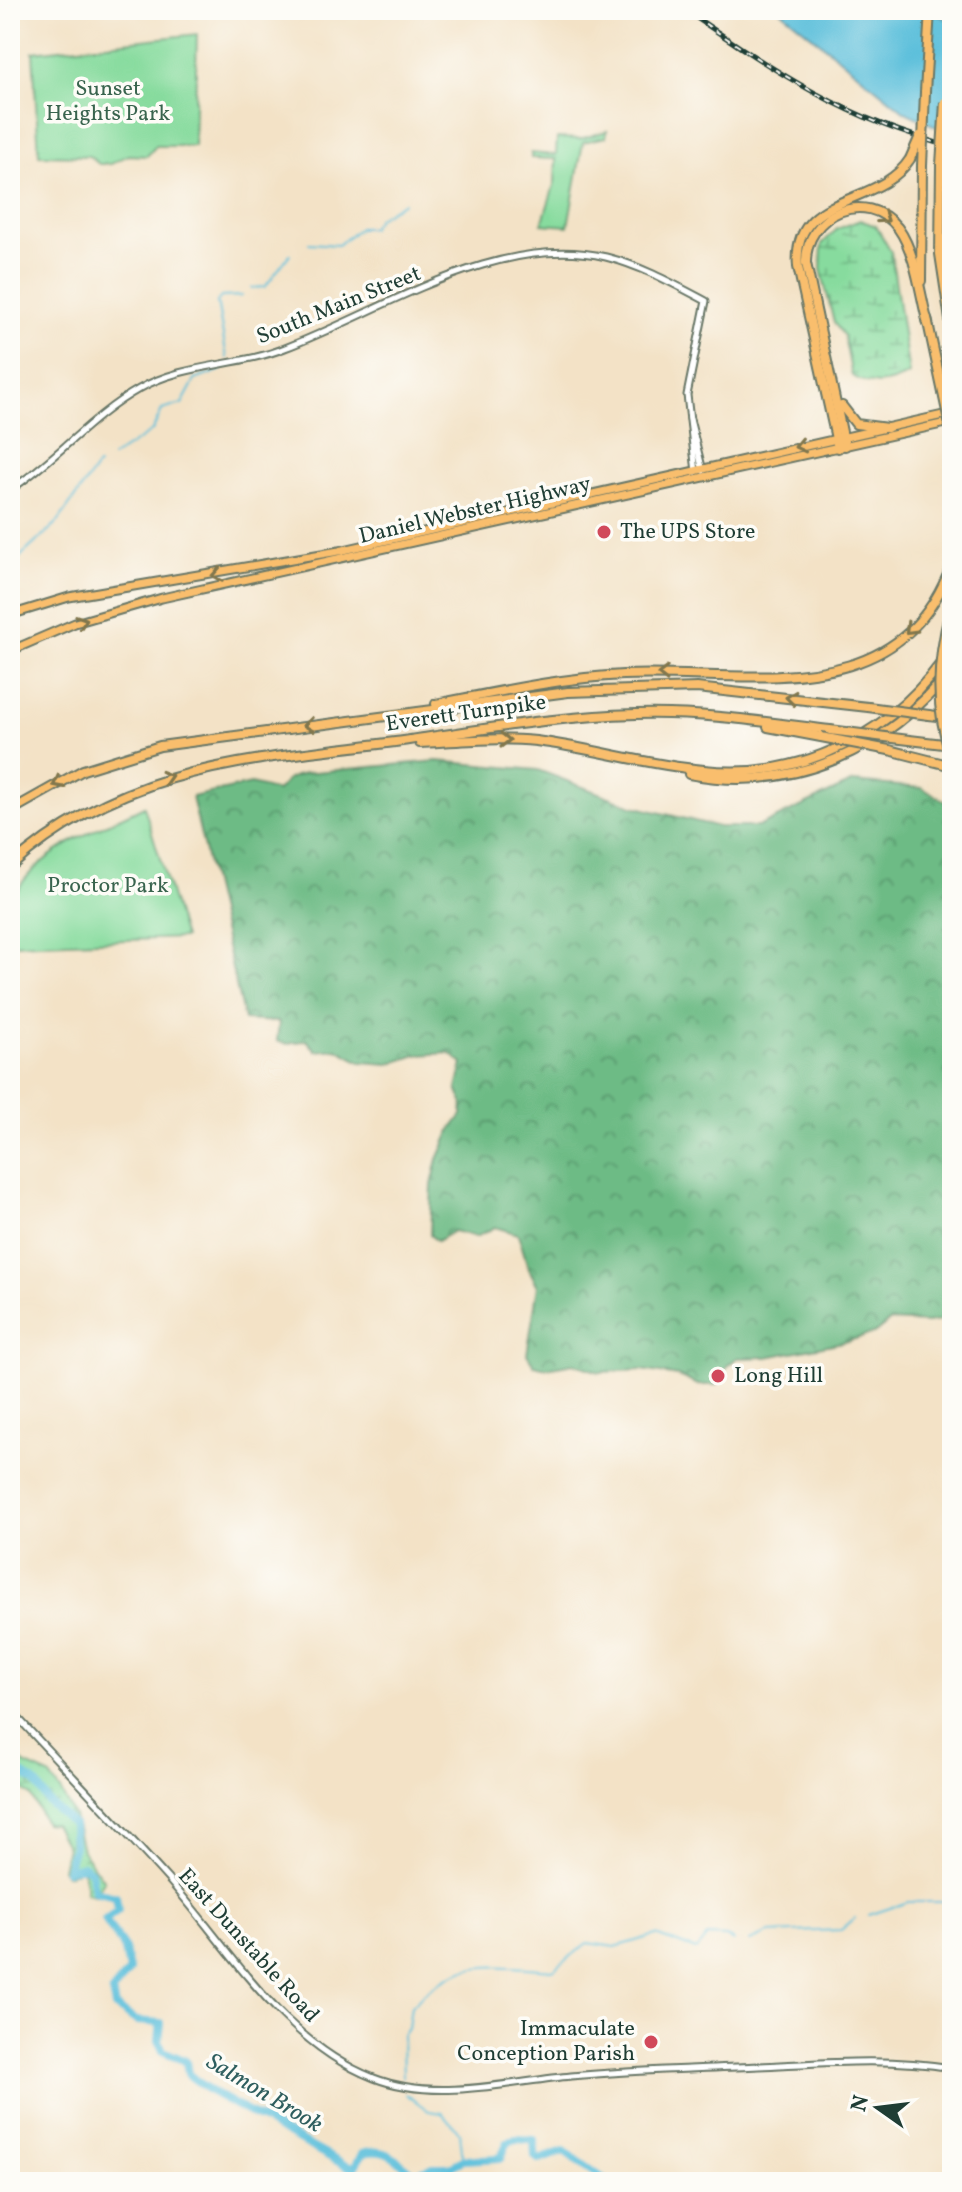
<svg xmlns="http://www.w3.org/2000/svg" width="962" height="2192" viewBox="0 0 962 2192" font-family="Vollkorn,serif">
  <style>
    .green { fill: #87db9e; stroke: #538c69; stroke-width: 2 }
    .forest { fill: url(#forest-crowns); stroke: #467c5c; stroke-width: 2 }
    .wetland { fill: url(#wetland-marsh); stroke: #538c69; stroke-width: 2 }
    .water { fill: #5dc0db; stroke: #3e7e88; stroke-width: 2 }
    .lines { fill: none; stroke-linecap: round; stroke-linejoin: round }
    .stream { stroke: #5dc0db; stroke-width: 2 }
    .river { stroke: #5dc0db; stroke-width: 8 }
    .tertiary-casing { stroke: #697767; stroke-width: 9 }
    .primary-casing { stroke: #697767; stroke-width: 11 }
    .motorway-casing { stroke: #697767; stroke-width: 12 }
    .tertiary { stroke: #fff; stroke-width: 5 }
    .primary { stroke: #f9be6d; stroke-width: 7 }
    .motorway { stroke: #f9be6d; stroke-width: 8 }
    .rail-casing { stroke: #1f3d34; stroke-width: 5 }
    .rail { stroke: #fdfcf7; stroke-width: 2; stroke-dasharray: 6; stroke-linecap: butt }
    .motorway-bridge-casing { stroke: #697767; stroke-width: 12; stroke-linecap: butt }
    .motorway-bridge { stroke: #f9be6d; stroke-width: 8 }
    .oneway { stroke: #81774e }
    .poi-dot { fill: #d1495b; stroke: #fdfcf7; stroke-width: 3 }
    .labels { text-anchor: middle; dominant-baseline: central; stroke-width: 7; stroke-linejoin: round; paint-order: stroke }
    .park-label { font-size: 22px; fill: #39644e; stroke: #fdfcf7 }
    .street-label { font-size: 22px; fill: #1f3d34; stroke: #fdfcf7 }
    .poi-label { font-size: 22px; fill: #1f3d34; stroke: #fdfcf7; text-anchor: start }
    .water-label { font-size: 24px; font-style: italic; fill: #2e5e5e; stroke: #fdfcf7 }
  </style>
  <defs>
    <pattern id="forest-crowns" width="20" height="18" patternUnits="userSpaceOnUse" patternTransform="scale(2)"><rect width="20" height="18" fill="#6dbb85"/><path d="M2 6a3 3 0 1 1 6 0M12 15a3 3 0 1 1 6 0" fill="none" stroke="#59996e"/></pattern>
    <pattern id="wetland-marsh" width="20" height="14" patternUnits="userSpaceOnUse" patternTransform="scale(2)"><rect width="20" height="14" fill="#87db9e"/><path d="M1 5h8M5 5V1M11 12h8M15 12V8" fill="none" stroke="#6eb382"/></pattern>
  </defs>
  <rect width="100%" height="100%" fill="#fdfcf7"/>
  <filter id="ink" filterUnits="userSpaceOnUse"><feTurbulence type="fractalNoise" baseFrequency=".0125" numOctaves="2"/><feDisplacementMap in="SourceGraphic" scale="16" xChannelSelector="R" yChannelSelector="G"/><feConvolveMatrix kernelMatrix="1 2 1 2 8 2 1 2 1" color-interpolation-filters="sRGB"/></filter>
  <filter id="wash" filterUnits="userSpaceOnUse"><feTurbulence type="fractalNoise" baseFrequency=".006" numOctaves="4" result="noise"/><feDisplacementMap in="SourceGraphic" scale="32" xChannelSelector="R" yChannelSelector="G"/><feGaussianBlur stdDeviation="1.8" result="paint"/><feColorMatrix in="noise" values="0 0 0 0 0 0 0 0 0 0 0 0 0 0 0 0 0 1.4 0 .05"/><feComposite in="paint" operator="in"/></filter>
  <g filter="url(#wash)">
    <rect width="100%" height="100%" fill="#f3e2c6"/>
    <g class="green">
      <polygon points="197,34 194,146 156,146 147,156 128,155 111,164 99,164 89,156 39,155 33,52"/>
      <polygon points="607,131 606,137 583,142 568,226 542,224 555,182 556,159 531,158 531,153 556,155 557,138 580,139"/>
      <path d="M144,806L184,938L10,944C10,931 6,911 12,900C34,851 99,829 144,806Z"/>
    </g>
    <polygon class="forest" points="437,761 538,770 633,806 719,827 758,827 853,782 922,788 950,804 952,1319 927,1323 890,1321 875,1333 848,1341 767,1357 737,1358 727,1366 717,1385 698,1385 678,1376 642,1370 599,1372 573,1363 547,1368 534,1365 527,1354 538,1286 529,1269 518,1234 495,1227 476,1237 454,1231 437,1241 430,1235 432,1185 438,1159 451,1130 462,1115 463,1103 457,1089 463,1064 450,1053 417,1055 390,1064 361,1062 337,1049 316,1051 307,1040 287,1044 277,1041 279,1022 244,1020 192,797 251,784 277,791 288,779 304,773"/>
    <g class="wetland">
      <path d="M860,220L876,226L891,252L909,374C888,385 873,388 852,376L844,336L834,323L821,269L822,244L837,229Z"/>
      <polygon points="10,1746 24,1764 49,1775 61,1792 74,1816 82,1850 104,1881 95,1895 86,1893 83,1869 66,1875 62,1868 67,1847 54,1824 45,1823 31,1796 10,1780"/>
    </g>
    <polygon class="water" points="780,10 926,10 952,21 952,134 905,112"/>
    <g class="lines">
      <g class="stream">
        <polyline points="309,243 338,245 359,228 371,228 378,218 404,202"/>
        <polyline points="252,288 265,287 290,254"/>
        <polyline points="227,358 217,302 221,297 242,296"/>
        <polyline points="112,457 152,431 162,410 182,404 195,380 221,370"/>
        <polyline points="10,566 57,523 98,465"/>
        <polyline points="869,1915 908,1902 952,1902"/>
        <polyline points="750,1941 769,1933 841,1930 855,1918"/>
        <path d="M403,2077L402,2035L408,2029L411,2006C460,1956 489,1966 553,1970L588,1943L615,1947L656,1935L696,1950L707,1936L726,1937L734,1941"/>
        <polyline points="406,2094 429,2111 442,2113 454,2126 460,2133 463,2160"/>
      </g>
      <path class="river" d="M10,1766L35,1782L48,1802L73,1824L74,1846L67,1870L84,1866L91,1871L94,1891L116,1896L118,1910L105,1920L125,1949L129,1971L112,1992L115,2007L137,2021L161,2023L159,2041L163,2051L186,2061L188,2074L210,2091L346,2166L354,2168L362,2154C385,2145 398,2161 415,2174L433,2167H450L463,2160L501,2158L507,2143L515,2139L534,2140L535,2156L539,2160L564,2151L608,2182"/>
    </g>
  </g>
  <g filter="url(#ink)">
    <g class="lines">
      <g class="tertiary-casing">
        <g id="tertiary">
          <polyline points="690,419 703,471"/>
          <path d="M10,490C56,460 91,416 139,389C184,363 238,367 285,348C383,311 497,232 606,257C642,266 674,284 706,301L687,395L696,472"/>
          <path d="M10,1709C62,1766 116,1821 167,1878C229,1947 283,2043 374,2078C435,2102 508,2082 571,2076C634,2070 696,2069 759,2066C824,2063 887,2057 952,2068"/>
        </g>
      </g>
      <g class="primary-casing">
        <g id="primary">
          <polyline points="10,615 69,597 339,551 952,413"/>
          <polyline points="10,651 75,623 162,598 951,422"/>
        </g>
      </g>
      <g class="motorway-casing">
        <g id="motorway">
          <polyline points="925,92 930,10"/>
          <polyline points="941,165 940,254 952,333"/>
          <polyline points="952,248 952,289"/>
          <polyline points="921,281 922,166"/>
          <polyline points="927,318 943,393"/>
          <polyline points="842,406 856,424 887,428"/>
          <path d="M845,446L806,263C805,214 866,187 898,228C916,253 920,294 928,324"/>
          <path d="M838,448L798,267C791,191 878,209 910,159"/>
          <path d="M436,704C498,692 560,678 623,675C745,669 898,713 952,564"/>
          <polyline points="929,715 952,718"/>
          <polyline points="768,727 821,737"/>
          <polyline points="901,739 952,745"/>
          <path d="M420,743C458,741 497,737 536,741C592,748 647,765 704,770C805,781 898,731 952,647"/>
          <polyline points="889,750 952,766"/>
          <path d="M689,774C793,794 887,750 952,669"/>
          <polyline points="10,811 83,770 160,746 568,692 697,688 868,707"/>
          <path d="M10,867C124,765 251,760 395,742C475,731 555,716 636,714C701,712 766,722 830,730"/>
        </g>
      </g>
      <use href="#tertiary" class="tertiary"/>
      <use href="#primary" class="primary"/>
      <use href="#motorway" class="motorway"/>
      <g class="rail-casing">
        <path id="rail" d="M685,10C776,72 844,119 952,147"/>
      </g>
      <use href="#rail" class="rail"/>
      <g class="motorway-bridge-casing">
        <g id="motorway-bridge">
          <polyline points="951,10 952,169"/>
          <polyline points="910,159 920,136"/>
          <polyline points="941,165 945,102"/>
          <polyline points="922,166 925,92"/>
          <polyline points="943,393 952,435"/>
          <path d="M950,611C937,662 934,709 952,759"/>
          <polyline points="868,707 929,715"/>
          <polyline points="830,730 901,739"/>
          <polyline points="821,737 889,750"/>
        </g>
      </g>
      <use href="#motorway-bridge" class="motorway-bridge"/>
    </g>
    <defs><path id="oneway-chevron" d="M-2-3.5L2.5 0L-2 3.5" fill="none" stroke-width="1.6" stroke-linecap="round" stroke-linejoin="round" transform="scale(2)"/></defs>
    <g class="oneway">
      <use href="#oneway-chevron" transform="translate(884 218) rotate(34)"/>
      <use href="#oneway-chevron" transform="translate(800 446) rotate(167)"/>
      <use href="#oneway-chevron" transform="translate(217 575) rotate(170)"/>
      <use href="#oneway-chevron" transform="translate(82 621) rotate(-19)"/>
      <use href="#oneway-chevron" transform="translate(910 629) rotate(135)"/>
      <use href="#oneway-chevron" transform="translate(663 674) rotate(-179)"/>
      <use href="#oneway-chevron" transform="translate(791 698) rotate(-173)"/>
      <use href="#oneway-chevron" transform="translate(309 725) rotate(173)"/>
      <use href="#oneway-chevron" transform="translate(505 740)"/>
      <use href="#oneway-chevron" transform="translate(167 777) rotate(-17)"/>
      <use href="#oneway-chevron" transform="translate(58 783) rotate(153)"/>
    </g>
  </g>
  <g class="poi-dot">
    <circle cx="604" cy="532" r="8"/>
    <circle cx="718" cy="1376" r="8"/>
    <circle cx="651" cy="2042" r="8"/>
  </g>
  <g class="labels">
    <g class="park-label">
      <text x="108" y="89">Sunset<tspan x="108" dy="25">Heights Park</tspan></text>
      <text x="108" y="886">Proctor Park</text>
    </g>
    <g class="street-label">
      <text transform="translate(339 306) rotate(-22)">South Main Street</text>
      <text transform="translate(475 511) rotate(-13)">Daniel Webster Highway</text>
      <text transform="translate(466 714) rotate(-8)">Everett Turnpike</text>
      <text transform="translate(248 1946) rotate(48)">East Dunstable Road</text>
    </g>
    <g class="poi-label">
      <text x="620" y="532">The UPS Store</text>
      <text x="734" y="1376">Long Hill</text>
      <text x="635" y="2029" text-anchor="end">Immaculate<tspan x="635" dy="25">Conception Parish</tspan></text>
    </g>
    <g class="water-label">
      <text transform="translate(264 2094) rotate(31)">Salmon Brook</text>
    </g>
  </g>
  <rect width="962" height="2192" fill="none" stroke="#fdfcf7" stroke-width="40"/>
  <g transform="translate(878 2108) rotate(284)" stroke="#fdfcf7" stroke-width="6" paint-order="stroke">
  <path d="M0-6L14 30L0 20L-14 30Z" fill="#1f3d34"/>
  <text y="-12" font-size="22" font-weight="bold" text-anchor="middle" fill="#1f3d34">N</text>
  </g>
</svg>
